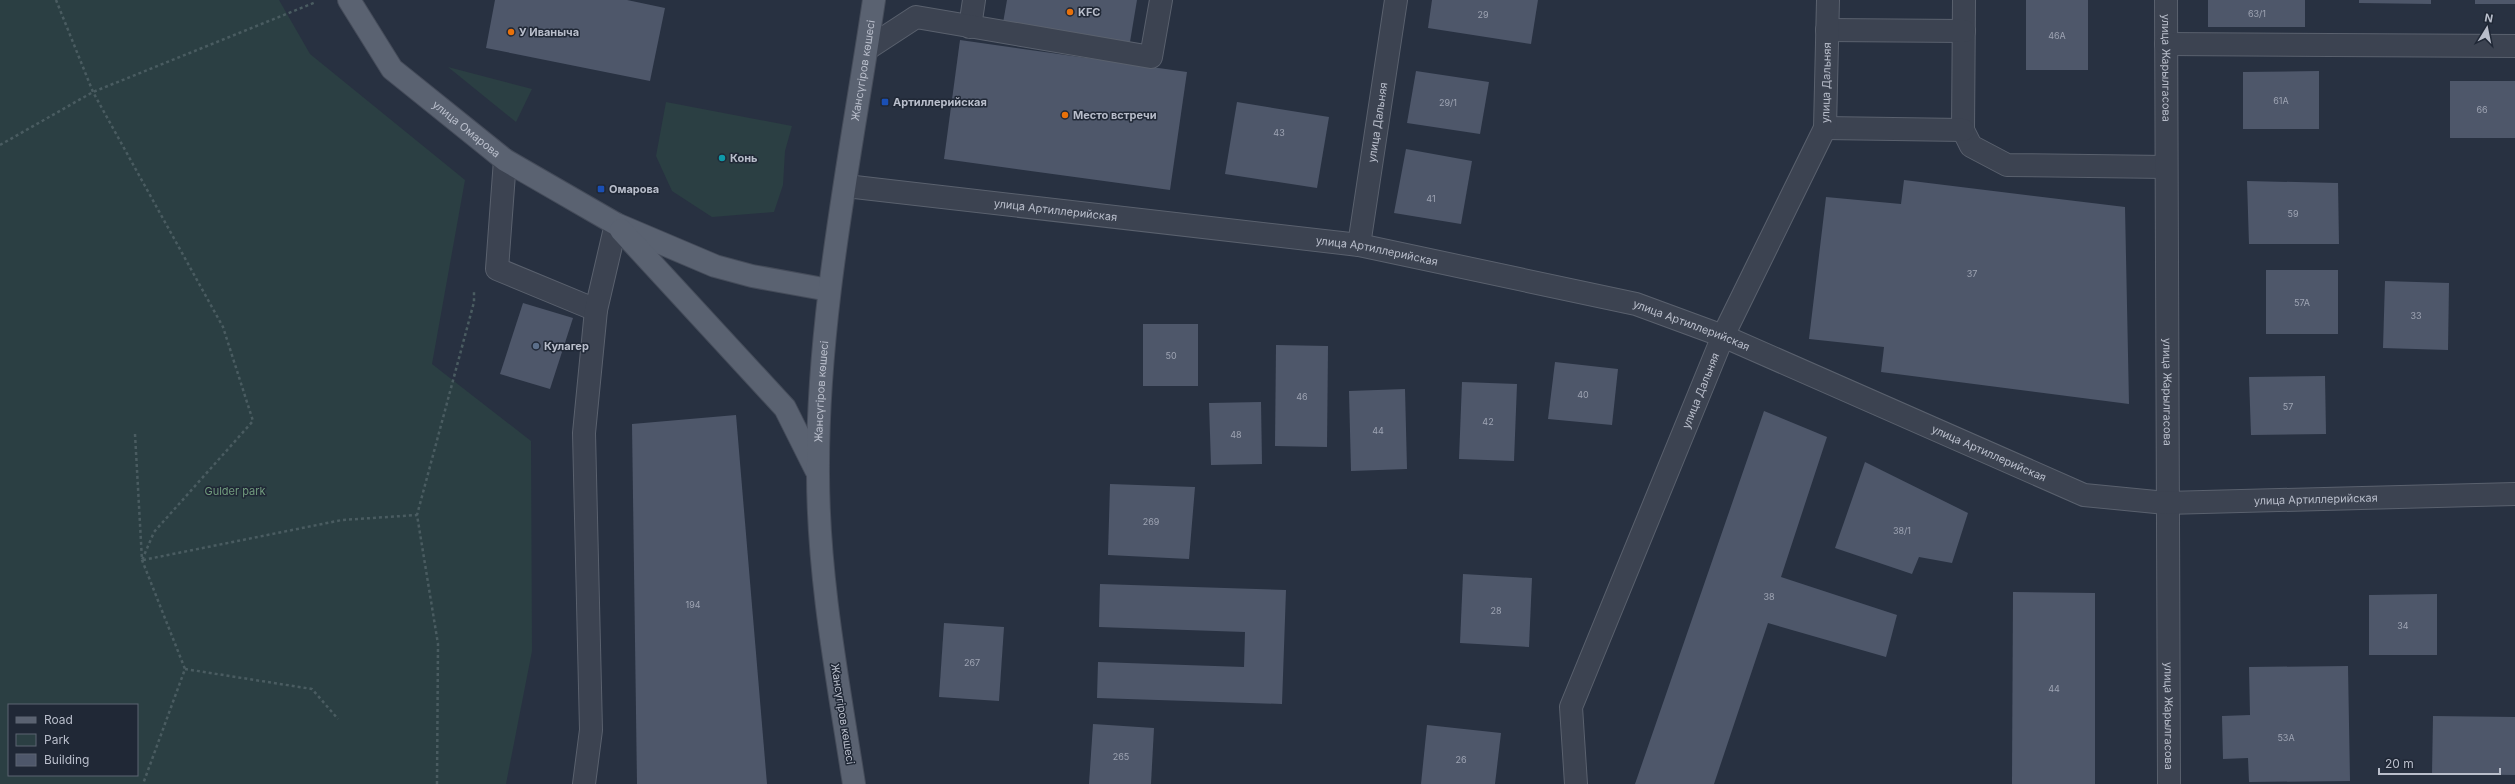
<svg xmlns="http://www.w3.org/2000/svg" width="2515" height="784" viewBox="0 0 2515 784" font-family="Inter,sans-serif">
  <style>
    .green { fill: #2b3f43; fill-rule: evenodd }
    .building { fill: #4e576a }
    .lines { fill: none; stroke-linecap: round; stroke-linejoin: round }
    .minor-casing { stroke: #5a616e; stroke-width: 24 }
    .major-casing { stroke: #454c5a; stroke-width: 24 }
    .path { stroke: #4a5c61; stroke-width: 2.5; stroke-dasharray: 3 3; stroke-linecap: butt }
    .minor { stroke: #3c4351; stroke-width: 22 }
    .major { stroke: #5a6271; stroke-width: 22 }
    .food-dot { fill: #e8710a; stroke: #202836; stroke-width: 1.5 }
    .transit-dot { fill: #1a4fb4; stroke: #202836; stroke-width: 1.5 }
    .culture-dot { fill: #0f9aa8; stroke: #202836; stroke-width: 1.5 }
    .service-dot { fill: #5c6f8a; stroke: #202836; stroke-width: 1.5 }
    .labels { text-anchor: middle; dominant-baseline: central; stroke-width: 3; stroke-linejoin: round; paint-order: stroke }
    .number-label { font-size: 9px; fill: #9ea4b3 }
    .poi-label { font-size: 11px; font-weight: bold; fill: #b9becb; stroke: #202836; text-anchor: start }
    .street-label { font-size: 11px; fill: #b9becb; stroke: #202836 }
    .park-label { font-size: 11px; fill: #719b7d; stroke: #202836 }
  </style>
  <rect width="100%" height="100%" fill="#283141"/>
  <g class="green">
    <path d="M0,0H279L310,54L465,180L432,364L531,441L532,651L506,784H0ZM9,705H137V775H9Z"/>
    <polygon points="448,67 532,89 516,122"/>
    <polygon points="666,102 792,126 785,151 783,185 774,212 712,217 672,191 656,156"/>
  </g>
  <g class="building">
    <polygon points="495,0 627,0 665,8 650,81 486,48"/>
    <polygon points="1007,0 1137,0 1130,42 1003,23"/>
    <polygon points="1432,0 1538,0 1531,44 1428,28"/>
    <rect x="2026" y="0" width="62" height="70"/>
    <rect x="2208" y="0" width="97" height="27"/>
    <polygon points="2359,0 2431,0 2431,4 2359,3"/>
    <rect x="2475" y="0" width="40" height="4"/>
    <polygon points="960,40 1187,72 1170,190 944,159"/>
    <polygon points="1416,71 1489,82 1480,134 1407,123"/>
    <polygon points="2319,71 2319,129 2243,129 2243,72"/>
    <rect x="2450" y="81" width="65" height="57"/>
    <polygon points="1237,102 1329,117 1317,188 1225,174"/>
    <polygon points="1406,149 1472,161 1461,224 1394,213"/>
    <polygon points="1904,180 2125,207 2129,404 1881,372 1884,347 1809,339 1826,197 1901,204"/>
    <polygon points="2247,181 2338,183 2339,244 2249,244"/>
    <rect x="2266" y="270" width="72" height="64"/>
    <polygon points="2385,281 2449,283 2448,350 2383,348"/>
    <polygon points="523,303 573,318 550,389 500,374"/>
    <rect x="1143" y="324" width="55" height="62"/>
    <polygon points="1276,345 1328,346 1327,447 1275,446"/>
    <polygon points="1555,362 1618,369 1612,425 1548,419"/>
    <polygon points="2325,376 2326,434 2251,435 2249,377"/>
    <polygon points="1462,382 1517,384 1514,461 1459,459"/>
    <polygon points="1405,389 1407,469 1351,471 1349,391"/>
    <polygon points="1261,402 1262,464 1211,465 1209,403"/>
    <polygon points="1764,411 1827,437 1781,577 1897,615 1886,657 1768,623 1714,784 1635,784"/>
    <polygon points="736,415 767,784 637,784 632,424"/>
    <polygon points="1865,462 1968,513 1952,563 1919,557 1912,574 1835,548"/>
    <polygon points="1110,484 1195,487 1189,559 1108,555"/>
    <polygon points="1463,574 1532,578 1529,647 1460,643"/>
    <polygon points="1100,584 1286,590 1282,704 1097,698 1098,662 1244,667 1245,632 1099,627"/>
    <polygon points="2013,592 2095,593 2095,784 2012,784"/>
    <polygon points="2437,594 2437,655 2369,655 2369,595"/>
    <polygon points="944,623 1004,627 999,701 939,697"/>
    <polygon points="2348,666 2350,781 2249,782 2248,758 2223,759 2222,716 2250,715 2249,667"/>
    <polygon points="2433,716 2515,717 2515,775 2432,774"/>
    <polygon points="1093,724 1154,728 1151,784 1089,784"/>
    <polygon points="1427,725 1501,733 1495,784 1421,784"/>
  </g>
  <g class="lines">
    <g class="minor-casing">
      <g id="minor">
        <polyline points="1964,0 1963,130 1971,146 2007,165 2166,167"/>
        <path id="s1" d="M2166,0L2169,784"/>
        <polyline points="970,27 974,0"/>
        <polyline points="1827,30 1964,31"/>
        <polyline points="2166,44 2515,46"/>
        <polyline points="867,49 916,17 1151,57 1161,0"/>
        <polyline points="1825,128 1963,130"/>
        <polyline points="505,160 497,269 596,310"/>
        <path id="s2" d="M846,186L1359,245L1636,304L1723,336L2084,495L2166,503L2515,494"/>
        <path id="s3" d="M1359,245L1396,0"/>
        <polyline points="584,784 591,730 584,433 596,310 616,224"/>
        <path id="s4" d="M1576,784L1571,707L1723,336L1825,128L1828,0"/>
      </g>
    </g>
    <g class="major-casing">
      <g id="major">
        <path id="s5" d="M349,0L392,69L505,160L616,224L715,266L752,276L829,290"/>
        <polyline points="621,230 785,408 816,470"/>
        <path id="s6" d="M854,784C838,681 818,578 818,473C817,315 851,155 874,0"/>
      </g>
    </g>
    <g class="path">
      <polyline points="56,0 93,92 223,327 253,421 154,532 142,560"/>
      <polyline points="0,145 93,92 316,2"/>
      <polyline points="135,434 142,560 185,669 143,784"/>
      <polyline points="143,560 342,520 417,515"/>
      <polyline points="185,669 312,689 338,719"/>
      <polyline points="437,784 438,644 417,515 474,302 474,292"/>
    </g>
    <use href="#minor" class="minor"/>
    <use href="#major" class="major"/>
  </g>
  <g class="food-dot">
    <circle cx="1070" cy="12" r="4"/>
    <circle cx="511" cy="32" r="4"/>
    <circle cx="1065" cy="115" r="4"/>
  </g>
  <g class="transit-dot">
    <rect x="881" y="98" width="8" height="8" rx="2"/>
    <rect x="597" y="185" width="8" height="8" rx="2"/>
  </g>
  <circle class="culture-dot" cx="722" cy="158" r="4"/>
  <circle class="service-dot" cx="536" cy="346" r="4"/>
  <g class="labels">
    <g class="number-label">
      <text x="2257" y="13">63/1</text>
      <text x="1483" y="14">29</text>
      <text x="2057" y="35">46А</text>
      <text x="2281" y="100">61А</text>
      <text x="1448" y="102">29/1</text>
      <text x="2482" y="109">66</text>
      <text x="1279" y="132">43</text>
      <text x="1431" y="198">41</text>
      <text x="2293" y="213">59</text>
      <text x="1972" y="273">37</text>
      <text x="2302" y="302">57А</text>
      <text x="2416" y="315">33</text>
      <text x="1171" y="355">50</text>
      <text x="1583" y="394">40</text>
      <text x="1302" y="396">46</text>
      <text x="2288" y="406">57</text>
      <text x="1488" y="421">42</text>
      <text x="1378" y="430">44</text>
      <text x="1236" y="434">48</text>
      <text x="1151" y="521">269</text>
      <text x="1902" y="530">38/1</text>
      <text x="1769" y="596">38</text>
      <text x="693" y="604">194</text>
      <text x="1496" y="610">28</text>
      <text x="2403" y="625">34</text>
      <text x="972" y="662">267</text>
      <text x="2054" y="688">44</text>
      <text x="2286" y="737">53А</text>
      <text x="1121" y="756">265</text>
      <text x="1461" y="759">26</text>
    </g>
    <g class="poi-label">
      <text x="1078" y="12">KFC</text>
      <text x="519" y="32">У Иваныча</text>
      <text x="893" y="102">Артиллерийская</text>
      <text x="1073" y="115">Место встречи</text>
      <text x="730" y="158">Конь</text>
      <text x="609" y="189">Омарова</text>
      <text x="544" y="346">Кулагер</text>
    </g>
    <g class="street-label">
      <text stroke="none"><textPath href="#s1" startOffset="68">улица Жарылгасова</textPath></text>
      <text stroke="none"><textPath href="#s6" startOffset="719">Жансүгіров көшесі</textPath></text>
      <text stroke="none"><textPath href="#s4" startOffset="755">улица Дальняя</textPath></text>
      <text stroke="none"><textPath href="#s3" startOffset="124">улица Дальняя</textPath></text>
      <text stroke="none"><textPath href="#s5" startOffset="177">улица Омарова</textPath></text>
      <text stroke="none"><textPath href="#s2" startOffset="211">улица Артиллерийская</textPath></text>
      <text stroke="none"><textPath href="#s2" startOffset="535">улица Артиллерийская</textPath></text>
      <text stroke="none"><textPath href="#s2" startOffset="859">улица Артиллерийская</textPath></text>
      <text stroke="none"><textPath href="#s6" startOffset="395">Жансүгіров көшесі</textPath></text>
      <text stroke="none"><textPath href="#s4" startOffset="419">улица Дальняя</textPath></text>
      <text stroke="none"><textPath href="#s1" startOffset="392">улица Жарылгасова</textPath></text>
      <text stroke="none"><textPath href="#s2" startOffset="1183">улица Артиллерийская</textPath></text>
      <text stroke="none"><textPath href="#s2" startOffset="1519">улица Артиллерийская</textPath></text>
      <text transform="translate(843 714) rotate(81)">Жансүгіров көшесі</text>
      <text stroke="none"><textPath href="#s1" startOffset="716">улица Жарылгасова</textPath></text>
    </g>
    <g class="park-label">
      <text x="235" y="491">Gulder park</text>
    </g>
  </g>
  <rect x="8" y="704" width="130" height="72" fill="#202836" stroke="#5d6472"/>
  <rect x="16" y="717" width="20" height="6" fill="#5a6271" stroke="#5d6472"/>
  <text x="44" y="724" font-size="12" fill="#b9becb">Road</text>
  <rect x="16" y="734" width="20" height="12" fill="#2b3f43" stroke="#5d6472"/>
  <text x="44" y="744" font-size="12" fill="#b9becb">Park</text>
  <rect x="16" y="754" width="20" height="12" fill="#4e576a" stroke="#5d6472"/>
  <text x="44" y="764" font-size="12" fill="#b9becb">Building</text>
  <g transform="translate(2487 28) rotate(10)" stroke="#202836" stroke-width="3" paint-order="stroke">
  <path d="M0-3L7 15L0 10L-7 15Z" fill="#b9becb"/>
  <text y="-6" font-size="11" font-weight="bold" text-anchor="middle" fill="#b9becb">N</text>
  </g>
  <path d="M2379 768v6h121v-6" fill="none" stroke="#b9becb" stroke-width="2"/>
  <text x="2385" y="768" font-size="12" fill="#b9becb" stroke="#202836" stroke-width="3" paint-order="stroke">20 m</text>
</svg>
